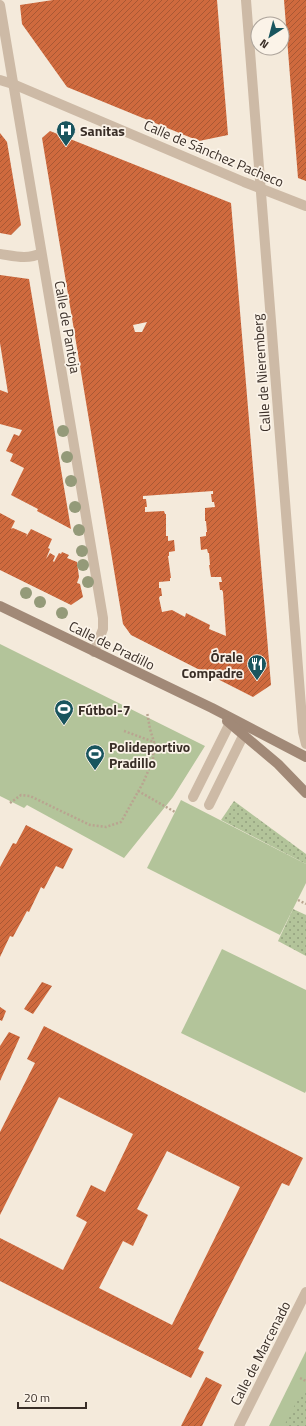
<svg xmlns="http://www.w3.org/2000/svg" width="306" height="1426" viewBox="0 0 306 1426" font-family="'Titillium Web',sans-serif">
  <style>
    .park { fill: #b3c49a }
    .garden { fill: url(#garden-dots) }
    .building { fill: url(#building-hatch); fill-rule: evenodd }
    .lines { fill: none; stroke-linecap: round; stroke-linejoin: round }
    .path { stroke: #b9a490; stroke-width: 2.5; stroke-dasharray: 2 2; stroke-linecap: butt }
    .lane { stroke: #cdbaa6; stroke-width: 10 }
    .street { stroke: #cdbaa6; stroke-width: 10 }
    .secondary { stroke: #a18977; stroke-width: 10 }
    .tree { fill: #949a79 }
    .labels { text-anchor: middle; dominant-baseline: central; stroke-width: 3.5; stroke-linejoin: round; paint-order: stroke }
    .poi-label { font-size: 14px; font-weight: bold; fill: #392e27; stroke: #fbf3e8; text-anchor: start }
    .street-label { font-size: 14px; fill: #392e27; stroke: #fbf3e8 }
  </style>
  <defs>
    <pattern id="garden-dots" width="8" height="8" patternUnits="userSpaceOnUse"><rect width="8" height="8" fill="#b3c49a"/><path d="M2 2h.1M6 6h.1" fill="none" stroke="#93a07e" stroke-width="1.8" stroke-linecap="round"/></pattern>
    <pattern id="building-hatch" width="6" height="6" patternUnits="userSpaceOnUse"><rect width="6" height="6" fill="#cf6a3e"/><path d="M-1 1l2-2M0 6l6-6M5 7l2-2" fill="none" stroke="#a95834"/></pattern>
  </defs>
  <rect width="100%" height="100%" fill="#f4eadb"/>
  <g class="park">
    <polygon points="0,644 205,746 173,797 124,858 27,805 24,808 0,796"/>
    <polygon points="181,800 306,864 306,883 280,935 147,868"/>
    <polygon points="222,949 306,990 306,1091 305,1093 181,1033"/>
    <polygon points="306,1351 306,1426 269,1426"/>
  </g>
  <g class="garden">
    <polygon points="234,801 306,854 306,864 221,820"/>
    <polygon points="293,909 306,915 306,956 278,941"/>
    <polygon points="306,1388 306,1426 284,1426 301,1393"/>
  </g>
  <g class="building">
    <polygon points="53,0 217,0 228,135 199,141 67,87 22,24 20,5"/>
    <polygon points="284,0 306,0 306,181 298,178"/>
    <path d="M50,131L231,203L271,685L253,697L131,635L123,624L42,138ZM147,322L142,332H135L133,325ZM213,491V494H211L212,502H214L215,507L205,508V521H206L207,532H206V536L200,537L201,550L207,549L208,553H209L210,565H209L211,577H221L222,582H219L220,590H222L223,592L226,636L209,629L210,625L186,613L185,617L172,610L162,612L159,598L160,596H162L161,588H159V582L170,581V578H171L168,556H169V552L175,551L174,540L168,541V536H166V514H165L164,511L145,512V507H147L146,499H143V496Z"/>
    <polygon points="0,133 7,142 21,225 11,235 0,233"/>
    <polygon points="0,275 29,279 71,529 37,511 38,509 11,495 24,468 10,461 13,454 6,451 14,434 19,436 22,430 0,424 0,390 8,393 0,343"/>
    <polygon points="0,513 15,521 11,529 13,528 27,534 26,537 31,529 52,539 48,548 50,549 46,559 50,553 55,556 53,561 54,562 59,553 61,554 62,552 69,555 67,558 77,562 79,577 77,583 80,584 83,597 71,605 0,570"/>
    <polygon points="26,825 73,849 63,869 56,866 44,889 41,887 29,912 27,911 13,937 10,936 0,957 0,867 13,843 16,844"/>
    <polygon points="42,982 52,986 33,1014 24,1009"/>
    <polygon points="0,1007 6,1011 2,1021 0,1020"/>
    <path d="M44,1026L303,1158L289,1186L282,1183L198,1349L204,1352L191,1378L0,1281V1238L63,1270L87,1222L76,1216L91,1185L105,1192L133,1134L59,1097L0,1215V1132L35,1063L27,1059ZM167,1151L240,1187L172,1325L99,1288L123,1241L133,1246L148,1215L137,1209Z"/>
    <polygon points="9,1032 20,1037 0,1081 0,1046"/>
    <polygon points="206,1377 222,1385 202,1426 181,1426"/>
  </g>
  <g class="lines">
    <g class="path">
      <polyline points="124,731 154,742"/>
      <polyline points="138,791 175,812"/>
      <polyline points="10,803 21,795 30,796 90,825 106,827 121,822 143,783 153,760 154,742 150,729 147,712"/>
      <polyline points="298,900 306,904"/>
      <polyline points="300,1378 306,1381"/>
    </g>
    <g class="lane">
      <polyline points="193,797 230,723"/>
      <polyline points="209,805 244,734"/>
    </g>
    <g class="street">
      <polyline points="246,0 303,732 306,744"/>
      <polyline points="0,5 103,618 103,629 94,652"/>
      <polyline points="0,80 13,84 244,182 306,206"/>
      <path d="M0,254C14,256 28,260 41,253"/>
      <polyline points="239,1426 306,1292"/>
    </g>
    <g class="secondary">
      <polyline points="0,606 212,708 306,757"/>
      <polyline points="227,721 278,764 306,793"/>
    </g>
  </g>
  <g class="tree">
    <circle cx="63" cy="431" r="6"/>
    <circle cx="67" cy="457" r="6"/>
    <circle cx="71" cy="481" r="6"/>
    <circle cx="75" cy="507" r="6"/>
    <circle cx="79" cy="530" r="6"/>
    <circle cx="82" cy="551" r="6"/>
    <circle cx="83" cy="565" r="6"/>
    <circle cx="88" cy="582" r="6"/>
    <circle cx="26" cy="593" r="6"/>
    <circle cx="40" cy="602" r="6"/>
    <circle cx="62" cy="613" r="6"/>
  </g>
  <defs>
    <g id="hospital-pin" transform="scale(1)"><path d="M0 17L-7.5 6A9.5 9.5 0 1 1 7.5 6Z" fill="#19555e" stroke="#fbf3e8"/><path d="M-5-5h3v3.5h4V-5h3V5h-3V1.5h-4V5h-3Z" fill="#fff"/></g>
    <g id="restaurant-pin" transform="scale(1)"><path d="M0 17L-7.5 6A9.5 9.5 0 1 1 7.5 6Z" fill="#19555e" stroke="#fbf3e8"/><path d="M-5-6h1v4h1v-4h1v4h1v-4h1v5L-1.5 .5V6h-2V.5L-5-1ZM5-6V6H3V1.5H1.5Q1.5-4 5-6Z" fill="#fff"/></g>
    <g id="stadium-pin" transform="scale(1)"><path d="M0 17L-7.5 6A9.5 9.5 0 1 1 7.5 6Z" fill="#19555e" stroke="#fbf3e8"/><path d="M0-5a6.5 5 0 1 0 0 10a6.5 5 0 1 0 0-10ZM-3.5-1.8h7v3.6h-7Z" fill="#fff"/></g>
  </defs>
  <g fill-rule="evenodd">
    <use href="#hospital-pin" x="66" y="130"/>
    <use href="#restaurant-pin" x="257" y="664"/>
    <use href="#stadium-pin" x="64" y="709"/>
    <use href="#stadium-pin" x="95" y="754"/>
  </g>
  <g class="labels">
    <g class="poi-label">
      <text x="80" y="130">Sanitas</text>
      <text x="243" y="656" text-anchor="end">Órale<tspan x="243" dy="16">Compadre</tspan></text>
      <text x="78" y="709">Fútbol-7</text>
      <text x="109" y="746">Polideportivo<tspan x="109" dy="16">Pradillo</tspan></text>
    </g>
    <g class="street-label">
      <text transform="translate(214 153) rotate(23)">Calle de Sánchez Pacheco</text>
      <text transform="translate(68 327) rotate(80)">Calle de Pantoja</text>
      <text transform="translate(261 373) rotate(-94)">Calle de Nieremberg</text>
      <text transform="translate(112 645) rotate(26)">Calle de Pradillo</text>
      <text transform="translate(260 1353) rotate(-63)">Calle de Marcenado</text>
    </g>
  </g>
  <g transform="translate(270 36) rotate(216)"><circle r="19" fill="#fbf3e8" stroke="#ada49b"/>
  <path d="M0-3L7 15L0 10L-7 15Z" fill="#19555e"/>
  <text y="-6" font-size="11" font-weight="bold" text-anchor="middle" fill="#392e27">N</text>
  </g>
  <path d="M18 1402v6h68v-6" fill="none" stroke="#392e27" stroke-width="2"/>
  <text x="24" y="1402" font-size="12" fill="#392e27" stroke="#fbf3e8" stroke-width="3" paint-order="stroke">20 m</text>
</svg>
